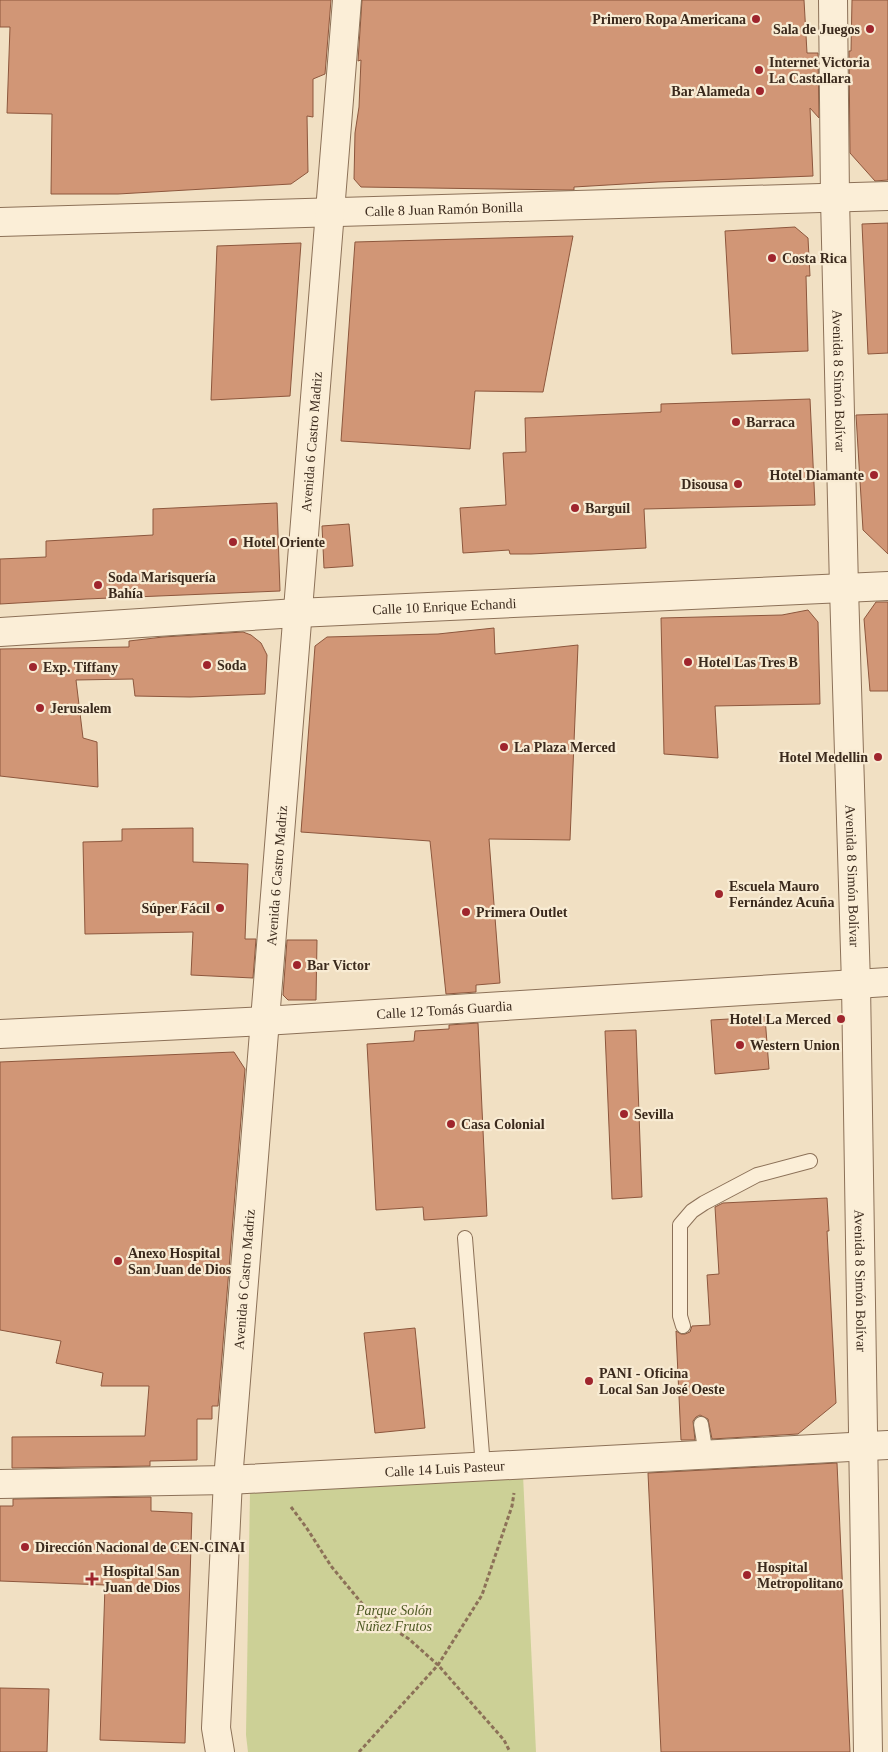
<svg xmlns="http://www.w3.org/2000/svg" width="888" height="1752" viewBox="0 0 888 1752" font-family="Georgia,serif">
  <style>
    .green { fill: #ccd096 }
    .building { fill: #d19676; stroke: #8d573d }
    .lines { fill: none; stroke-linecap: round; stroke-linejoin: round }
    .service-casing { stroke: #8c7158; stroke-width: 16 }
    .minor-casing { stroke: #8c7158; stroke-width: 30 }
    .tertiary-casing { stroke: #8c7158; stroke-width: 30 }
    .path { stroke: #8c7158; stroke-width: 3; stroke-dasharray: 4 2.5; stroke-linecap: butt }
    .service { stroke: #fbeed7; stroke-width: 14 }
    .minor { stroke: #fbeed7; stroke-width: 28 }
    .tertiary { stroke: #fbeed7; stroke-width: 28 }
    .poi-dot { fill: #9f252d; stroke: #f8ebd3; stroke-width: 2 }
    .labels { text-anchor: middle; dominant-baseline: central; stroke-width: 4.5; stroke-linejoin: round; paint-order: stroke }
    .poi-label { font-size: 14px; font-weight: bold; fill: #3b2a1d; stroke: #f8ebd3; text-anchor: start }
    .street-label { font-size: 14px; fill: #3b2a1d; stroke: #f8ebd3 }
    .park-label { font-size: 14px; font-style: italic; fill: #4e5923; stroke: #f8ebd3 }
  </style>
  <rect width="100%" height="100%" fill="#f1e0c3"/>
  <polygon class="green" points="523,1475 536,1752 248,1752 246,1735 250,1491"/>
  <g class="building">
    <polygon points="0,0 331,0 325,74 313,79 313,117 307,116 308,172 291,184 118,194 51,194 52,114 7,113 10,27 0,27"/>
    <polygon points="362,0 804,0 807,53 818,53 819,118 810,108 813,176 658,182 574,187 574,190 566,190 361,187 354,179 355,133 359,107 361,60 358,61"/>
    <polygon points="852,0 888,0 888,180 875,181 850,153 849,51 851,51"/>
    <polygon points="888,223 888,353 868,354 862,224"/>
    <polygon points="795,227 808,238 810,276 806,276 808,351 732,354 725,231"/>
    <polygon points="573,236 543,392 475,391 470,449 341,441 355,242"/>
    <polygon points="301,243 290,396 211,400 217,246"/>
    <polygon points="810,399 815,505 644,509 646,548 531,554 510,554 509,550 463,553 460,508 506,505 503,453 526,452 525,418 661,412 661,404"/>
    <polygon points="888,414 888,554 863,530 856,415"/>
    <polygon points="277,503 280,591 86,599 0,604 0,559 46,557 46,541 153,535 153,509"/>
    <polygon points="349,524 353,566 324,568 322,526"/>
    <polygon points="876,602 888,602 888,691 870,691 864,619"/>
    <polygon points="808,610 818,622 820,704 715,706 718,758 664,754 661,618 782,615"/>
    <polygon points="494,628 495,654 578,645 570,840 489,839 500,983 476,985 476,992 446,994 430,841 301,832 315,646 327,637 438,634"/>
    <polygon points="243,632 251,635 261,643 267,655 265,694 190,697 135,696 133,679 76,680 83,738 97,742 98,787 0,776 0,649 129,647 129,641 163,637"/>
    <polygon points="193,828 193,862 248,864 245,939 256,939 253,978 191,975 193,932 85,934 83,842 122,841 122,829"/>
    <polygon points="287,940 317,940 316,1000 288,1000 283,995"/>
    <polygon points="765,1017 769,1069 715,1074 711,1020"/>
    <polygon points="478,1023 487,1216 424,1220 423,1207 376,1210 367,1044 414,1041 415,1031 449,1029 449,1025"/>
    <polygon points="636,1030 642,1197 612,1199 605,1031"/>
    <polygon points="234,1052 245,1069 218,1406 212,1406 212,1419 197,1419 197,1460 150,1461 150,1466 12,1468 12,1437 145,1436 149,1386 101,1386 103,1373 56,1363 61,1341 0,1330 0,1062"/>
    <polygon points="827,1198 829,1231 827,1231 836,1403 798,1434 712,1439 708,1419 700,1415 696,1417 693,1421 695,1440 681,1440 676,1331 681,1334 685,1334 690,1332 692,1326 710,1325 707,1275 719,1274 715,1207 723,1203"/>
    <polygon points="415,1328 425,1428 375,1433 364,1333"/>
    <polygon points="837,1463 850,1752 661,1752 648,1473"/>
    <polygon points="151,1497 151,1511 192,1513 185,1743 100,1740 105,1585 0,1581 0,1506 13,1506 13,1499"/>
    <polygon points="0,1688 49,1689 47,1752 0,1752"/>
  </g>
  <g class="lines">
    <g class="service-casing">
      <g id="service">
        <polyline points="465,1238 483,1467"/>
        <polyline points="683,1326 680,1316 680,1225 692,1211 704,1203 757,1175 810,1161"/>
        <polyline points="701,1424 706,1455"/>
      </g>
    </g>
    <g class="minor-casing">
      <g id="minor">
        <path id="s1" d="M0,222L888,196"/>
        <path id="s2" d="M0,1484L228,1480L888,1445"/>
        <path id="s3" d="M220,1752L216,1728L228,1480L347,0"/>
      </g>
    </g>
    <g class="tertiary-casing">
      <g id="tertiary">
        <path id="s4" d="M833,0L835,198L844,588L856,984L868,1752"/>
        <path id="s5" d="M0,632L297,613L888,586"/>
        <path id="s6" d="M0,1034L264,1021L888,982"/>
      </g>
    </g>
    <g class="path">
      <polyline points="291,1507 306,1527 331,1566 364,1606 380,1621 409,1639 438,1665 504,1740 510,1752"/>
      <polyline points="359,1752 438,1665 482,1595 512,1506 514,1493"/>
    </g>
    <use href="#service" class="service"/>
    <use href="#minor" class="minor"/>
    <use href="#tertiary" class="tertiary"/>
  </g>
  <g class="poi-dot">
    <circle cx="756" cy="19" r="5"/>
    <circle cx="870" cy="29" r="5"/>
    <circle cx="759" cy="70" r="5"/>
    <circle cx="760" cy="91" r="5"/>
    <circle cx="772" cy="258" r="5"/>
    <circle cx="736" cy="422" r="5"/>
    <circle cx="874" cy="475" r="5"/>
    <circle cx="738" cy="484" r="5"/>
    <circle cx="575" cy="508" r="5"/>
    <circle cx="233" cy="542" r="5"/>
    <circle cx="98" cy="585" r="5"/>
    <circle cx="688" cy="662" r="5"/>
    <circle cx="207" cy="665" r="5"/>
    <circle cx="33" cy="667" r="5"/>
    <circle cx="40" cy="708" r="5"/>
    <circle cx="504" cy="747" r="5"/>
    <circle cx="878" cy="757" r="5"/>
    <circle cx="719" cy="894" r="5"/>
    <circle cx="220" cy="908" r="5"/>
    <circle cx="466" cy="912" r="5"/>
    <circle cx="297" cy="965" r="5"/>
    <circle cx="841" cy="1019" r="5"/>
    <circle cx="740" cy="1045" r="5"/>
    <circle cx="624" cy="1114" r="5"/>
    <circle cx="451" cy="1124" r="5"/>
    <circle cx="118" cy="1261" r="5"/>
    <circle cx="589" cy="1381" r="5"/>
    <circle cx="25" cy="1547" r="5"/>
    <circle cx="747" cy="1575" r="5"/>
    <path d="M89.5 1571.5h5v5h5v5h-5v5h-5v-5h-5v-5h5z"/>
  </g>
  <g class="labels">
    <g class="poi-label">
      <text x="746" y="19" text-anchor="end">Primero Ropa Americana</text>
      <text x="860" y="29" text-anchor="end">Sala de Juegos</text>
      <text x="769" y="62">Internet Victoria<tspan x="769" dy="16">La Castallara</tspan></text>
      <text x="750" y="91" text-anchor="end">Bar Alameda</text>
      <text x="782" y="258">Costa Rica</text>
      <text x="746" y="422">Barraca</text>
      <text x="864" y="475" text-anchor="end">Hotel Diamante</text>
      <text x="728" y="484" text-anchor="end">Disousa</text>
      <text x="585" y="508">Barguil</text>
      <text x="243" y="542">Hotel Oriente</text>
      <text x="108" y="577">Soda Marisquería<tspan x="108" dy="16">Bahía</tspan></text>
      <text x="698" y="662">Hotel Las Tres B</text>
      <text x="217" y="665">Soda</text>
      <text x="43" y="667">Exp. Tiffany</text>
      <text x="50" y="708">Jerusalem</text>
      <text x="514" y="747">La Plaza Merced</text>
      <text x="868" y="757" text-anchor="end">Hotel Medellin</text>
      <text x="729" y="886">Escuela Mauro<tspan x="729" dy="16">Fernández Acuña</tspan></text>
      <text x="210" y="908" text-anchor="end">Súper Fácil</text>
      <text x="476" y="912">Primera Outlet</text>
      <text x="307" y="965">Bar Victor</text>
      <text x="831" y="1019" text-anchor="end">Hotel La Merced</text>
      <text x="750" y="1045">Western Union</text>
      <text x="634" y="1114">Sevilla</text>
      <text x="461" y="1124">Casa Colonial</text>
      <text x="128" y="1253">Anexo Hospital<tspan x="128" dy="16">San Juan de Dios</tspan></text>
      <text x="599" y="1373">PANI - Oficina<tspan x="599" dy="16">Local San José Oeste</tspan></text>
      <text x="35" y="1547">Dirección Nacional de CEN-CINAI</text>
      <text x="757" y="1567">Hospital<tspan x="757" dy="16">Metropolitano</tspan></text>
      <text x="103" y="1571">Hospital San<tspan x="103" dy="16">Juan de Dios</tspan></text>
    </g>
    <g class="street-label">
      <text stroke="none"><textPath href="#s1" startOffset="444">Calle 8 Juan Ramón Bonilla</textPath></text>
      <text stroke="none"><textPath href="#s4" startOffset="381">Avenida 8 Simón Bolívar</textPath></text>
      <text stroke="none"><textPath href="#s3" startOffset="1314">Avenida 6 Castro Madriz</textPath></text>
      <text stroke="none"><textPath href="#s5" startOffset="445">Calle 10 Enrique Echandi</textPath></text>
      <text stroke="none"><textPath href="#s3" startOffset="879">Avenida 6 Castro Madriz</textPath></text>
      <text stroke="none"><textPath href="#s4" startOffset="876">Avenida 8 Simón Bolívar</textPath></text>
      <text stroke="none"><textPath href="#s6" startOffset="445">Calle 12 Tomás Guardia</textPath></text>
      <text stroke="none"><textPath href="#s3" startOffset="474">Avenida 6 Castro Madriz</textPath></text>
      <text stroke="none"><textPath href="#s4" startOffset="1281">Avenida 8 Simón Bolívar</textPath></text>
      <text stroke="none"><textPath href="#s2" startOffset="445">Calle 14 Luis Pasteur</textPath></text>
    </g>
    <g class="park-label">
      <text x="394" y="1610">Parque Solón<tspan x="394" dy="16">Núñez Frutos</tspan></text>
    </g>
  </g>
</svg>
